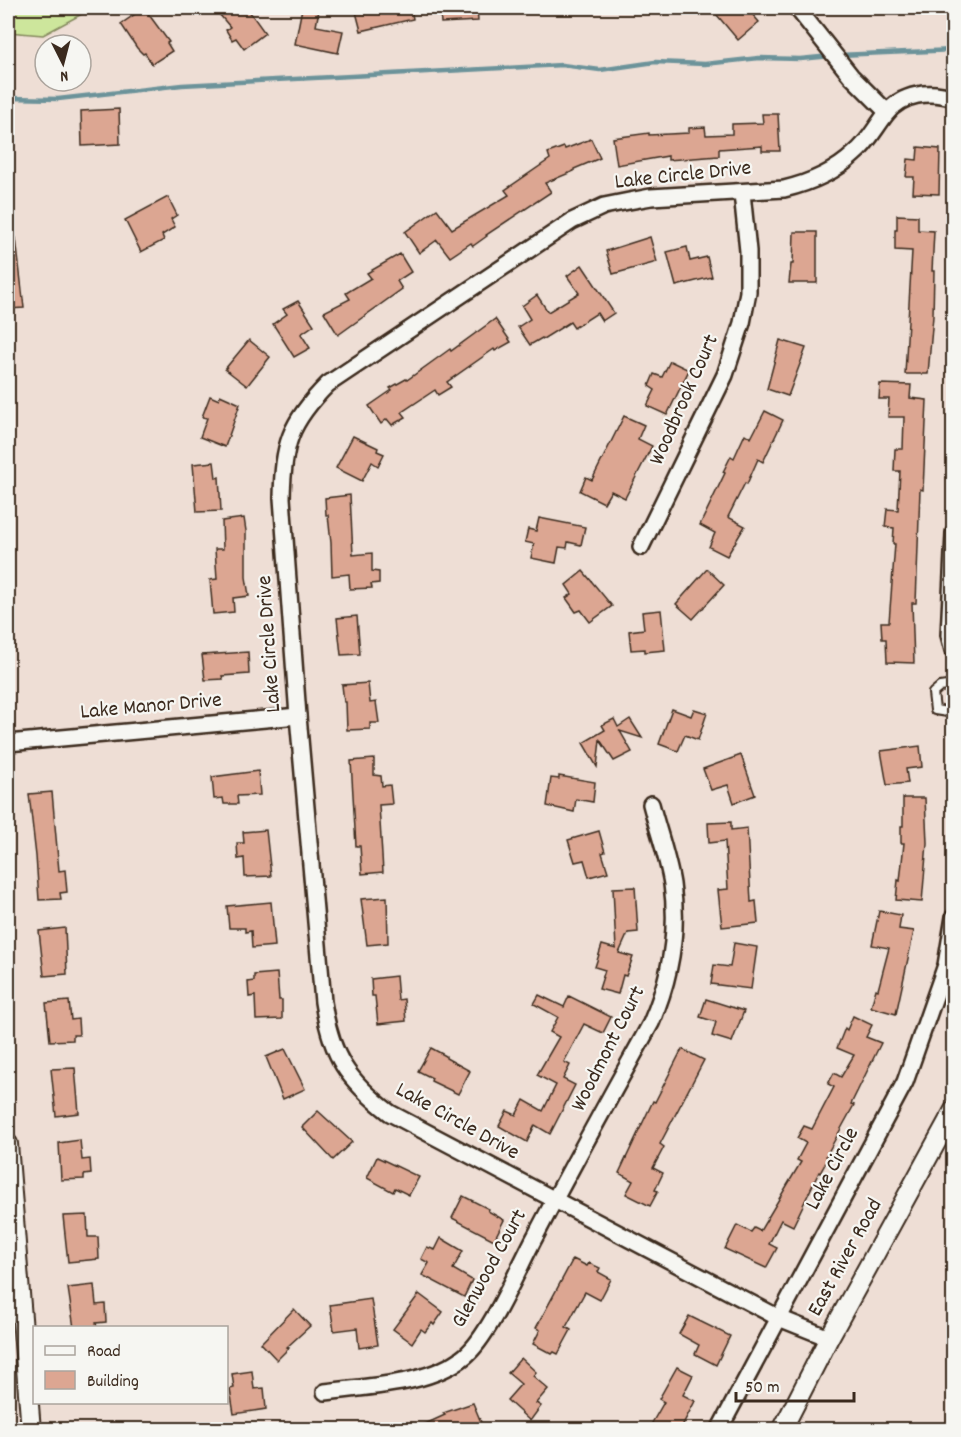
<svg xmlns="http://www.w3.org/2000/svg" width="961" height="1437" viewBox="0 0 961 1437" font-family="Dekko,sans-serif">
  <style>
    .green { fill: #cde69c; stroke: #84885d; stroke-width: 1.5 }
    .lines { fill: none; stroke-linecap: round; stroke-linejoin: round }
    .stream { stroke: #6c939a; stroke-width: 4.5 }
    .building { fill: #dca692; stroke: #3b2a1e; stroke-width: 1.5 }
    .service-casing { stroke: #3b2a1e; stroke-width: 12 }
    .minor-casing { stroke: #3b2a1e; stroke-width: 20 }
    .tertiary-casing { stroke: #3b2a1e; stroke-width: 22 }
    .service { stroke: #f6f6f2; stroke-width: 8 }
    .minor { stroke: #f6f6f2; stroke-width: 15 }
    .tertiary { stroke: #f6f6f2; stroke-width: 18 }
    .labels { text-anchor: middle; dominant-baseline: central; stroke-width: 4.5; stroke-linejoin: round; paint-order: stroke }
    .street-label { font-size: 22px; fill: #3b2a1e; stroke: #f6f6f2 }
  </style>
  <rect width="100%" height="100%" fill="#eeded5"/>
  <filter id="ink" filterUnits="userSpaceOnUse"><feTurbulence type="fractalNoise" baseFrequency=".0167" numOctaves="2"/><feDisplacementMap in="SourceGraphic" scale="12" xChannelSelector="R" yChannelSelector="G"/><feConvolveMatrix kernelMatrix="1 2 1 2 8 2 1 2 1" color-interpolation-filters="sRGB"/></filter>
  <g filter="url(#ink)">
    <polygon class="green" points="8,8 93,8 43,35 8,32"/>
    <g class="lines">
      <g class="stream">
        <polyline points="839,55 954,50"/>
        <polyline points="8,98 58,99 182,85 562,65 600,70 655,62 705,64 759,58 800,59 831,56"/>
      </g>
    </g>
    <g class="building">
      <polygon points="144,8 169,42 167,43 172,51 152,64 145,53 143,54 137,48 121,24"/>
      <polygon points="214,8 247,8 265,33 244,49 236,38 232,40 226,30 230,27"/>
      <polygon points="302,8 319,10 316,26 343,31 338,53 295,44"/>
      <polygon points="355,8 411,8 413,19 361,31"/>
      <polygon points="440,8 477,8 478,21 441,23"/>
      <polygon points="711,8 747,8 759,22 738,40"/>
      <polygon points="119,109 120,144 82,146 81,111"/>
      <polygon points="762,114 778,114 780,151 762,151 762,146 719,149 719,156 668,160 668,156 617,165 613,138 649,133 649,135 689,133 689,128 705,127 706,135 732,134 732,124 763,123"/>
      <polygon points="591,139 600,158 574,169 574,171 545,183 551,192 486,235 487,236 473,246 471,243 450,257 437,240 419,253 405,232 437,209 452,229 509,195 505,190 550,159 548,153 564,147 565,149"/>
      <polygon points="918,147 940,149 939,194 913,193 914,177 906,177 908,159 917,160"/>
      <polygon points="168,197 177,215 171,219 175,227 162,235 164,240 141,252 125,220"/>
      <polygon points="897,215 918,216 918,230 934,231 932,271 934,271 933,316 928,374 905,374 912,251 895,250 895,230 897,230"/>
      <polygon points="794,232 817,232 817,283 789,283 791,264 793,264"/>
      <polygon points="650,237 657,262 613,274 606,251"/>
      <polygon points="16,238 24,308 8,309 8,239"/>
      <polygon points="687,247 690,261 707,257 712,277 676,286 667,252"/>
      <polygon points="400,254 411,272 397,281 402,289 338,335 324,312 350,299 346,293 371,278 367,273"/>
      <polygon points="582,265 614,313 602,321 597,313 574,328 570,322 543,339 542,338 530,345 518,327 530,319 522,306 537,295 548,312 579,293 567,276"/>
      <polygon points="298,301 314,325 301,334 310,348 294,357 273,324 287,314 283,309"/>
      <polygon points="495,319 511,342 495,351 494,349 447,382 451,387 438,395 435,390 402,412 406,417 392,425 387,419 381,424 369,406 392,390 390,388 406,379 407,380 450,349 451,351"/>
      <polygon points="249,340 270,357 247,386 225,369"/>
      <polygon points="780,340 806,348 788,396 767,389"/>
      <polygon points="670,361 689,370 667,415 647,406 655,390 649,386 654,374 662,377"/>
      <polygon points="880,384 911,385 910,398 927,400 923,490 920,489 916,603 912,603 914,663 887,662 886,639 882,639 881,622 889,622 895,544 893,544 894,528 885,527 887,509 898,510 900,471 894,471 895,449 903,449 904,417 888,417 889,399 879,399"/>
      <polygon points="220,395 240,404 225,447 200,437 207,418 202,417 210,396 219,400"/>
      <polygon points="765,411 783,420 763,462 758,459 747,484 745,483 728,517 745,526 727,556 709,547 715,533 700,525 725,473 723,472 731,456 734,458 745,434 751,438"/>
      <polygon points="624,416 644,425 638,439 652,446 625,498 611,491 604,503 580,491 586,477 592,480"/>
      <polygon points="353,436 378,448 377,451 384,454 378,466 372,462 362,481 336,468"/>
      <polygon points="214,462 216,478 219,477 221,511 197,512 193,464"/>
      <polygon points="350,495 353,555 372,553 372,571 379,572 379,583 371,584 372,588 350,589 349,574 332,576 331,543 328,515 326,515 325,498"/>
      <polygon points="244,518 246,531 246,577 249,596 233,598 234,612 213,614 210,580 217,579 215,549 223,549 222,521"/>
      <polygon points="539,518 585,527 581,545 568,542 567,548 559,547 556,563 531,558 534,544 525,542 528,529 536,531"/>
      <polygon points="707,569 724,585 693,619 676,604"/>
      <polygon points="583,571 612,606 590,622 581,610 576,612 566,598 572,594 566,585"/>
      <polygon points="661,610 665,650 645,652 645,649 631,650 629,631 644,629 642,612"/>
      <polygon points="357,616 360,654 341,655 337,618"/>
      <polygon points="248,652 249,674 222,676 223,679 205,680 202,655"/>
      <polygon points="368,683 370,703 376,702 379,723 370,723 370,729 347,730 346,702 344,702 342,685"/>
      <polygon points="672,709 691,716 694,709 707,713 698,740 685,735 678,751 659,744"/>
      <polygon points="614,719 618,727 630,719 642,738 620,731 632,752 614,761 600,740 597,767 583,743 605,730 602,725"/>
      <polygon points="920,746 922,767 906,769 908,783 887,785 881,751"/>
      <polygon points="741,755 755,795 734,803 728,785 711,790 703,769"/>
      <polygon points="374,759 374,775 381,776 382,786 390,785 392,804 379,805 383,872 362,874 360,846 356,846 351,761"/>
      <polygon points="258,771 260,795 237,796 238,804 224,804 223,798 214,799 212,777"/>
      <polygon points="559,776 595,782 593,802 576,799 574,812 547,806 551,778 559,779"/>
      <polygon points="52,792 59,871 65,870 67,892 60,893 61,899 39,900 36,856 29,794"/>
      <polygon points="903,798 925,798 927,843 922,902 896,900 898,880 900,881 904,843 901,843 901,826 903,826"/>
      <polygon points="731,822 731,830 747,828 751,902 756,901 758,923 722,927 718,890 728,889 725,841 709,843 708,823"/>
      <polygon points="266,830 271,876 245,877 244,858 238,859 237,843 244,843 243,832"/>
      <polygon points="599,831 605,852 602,853 608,872 589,877 584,860 575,862 568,840"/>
      <polygon points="635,887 638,932 628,933 619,953 633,957 626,976 623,975 618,994 599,989 605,970 595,967 602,945 616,949 613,888"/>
      <polygon points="387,897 388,943 367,945 361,899"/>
      <polygon points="271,902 275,946 252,948 251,931 245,932 245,928 229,928 227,906"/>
      <polygon points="879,911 901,915 899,929 914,931 896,1014 871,1007 876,989 878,990 889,948 872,945"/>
      <polygon points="65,928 67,974 44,976 39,931"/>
      <polygon points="734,943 757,947 751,989 711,984 714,965 730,967"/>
      <polygon points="277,973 279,1000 282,1000 282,1019 256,1020 255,996 249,997 248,982 254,981 254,975"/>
      <polygon points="396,976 398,1000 404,999 406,1021 378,1024 375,996 372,996 371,979"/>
      <polygon points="539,995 564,1007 569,996 611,1017 603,1033 584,1024 564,1062 570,1065 563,1079 575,1085 550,1134 535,1125 527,1142 499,1126 507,1111 516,1115 524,1100 543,1111 556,1085 537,1075 559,1037 550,1032 558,1017 534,1004"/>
      <polygon points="706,999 744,1011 732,1042 712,1036 716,1022 700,1017"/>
      <polygon points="69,1001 71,1020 78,1019 79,1035 73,1035 73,1040 50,1041 46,1003"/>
      <polygon points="853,1016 872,1025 866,1037 881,1043 851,1104 854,1105 826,1156 829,1157 820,1173 819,1172 793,1226 781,1220 769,1244 777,1248 766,1268 725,1249 737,1225 751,1232 754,1228 760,1231 801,1162 797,1160 806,1143 797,1138 804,1126 812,1129 834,1087 828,1084 834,1073 841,1077 854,1055 837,1048 845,1028 847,1030"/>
      <polygon points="431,1048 446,1056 446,1058 470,1071 458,1094 431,1081 432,1078 418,1071"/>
      <polygon points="285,1049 305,1089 283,1099 266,1057"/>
      <polygon points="682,1049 704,1060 660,1144 664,1147 653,1168 663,1173 655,1190 658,1191 650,1206 626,1194 633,1181 619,1173 653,1101 655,1102"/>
      <polygon points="75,1068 79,1113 56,1116 51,1069"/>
      <polygon points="318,1111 352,1142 333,1160 302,1127"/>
      <polygon points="80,1140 82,1160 90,1159 91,1174 84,1175 84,1179 61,1180 59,1143"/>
      <polygon points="377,1157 419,1177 409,1195 395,1188 393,1192 367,1178"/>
      <polygon points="463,1196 489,1209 488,1211 504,1220 494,1240 452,1218"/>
      <polygon points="87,1215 88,1237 98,1237 99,1259 68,1262 63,1216"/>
      <polygon points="441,1238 463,1251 453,1269 472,1280 464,1297 422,1275 429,1263 421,1259 427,1247 435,1250"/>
      <polygon points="573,1259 587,1266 589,1263 600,1268 598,1272 611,1279 600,1300 585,1292 566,1327 571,1330 558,1354 554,1352 552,1354 533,1344 540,1330 536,1328"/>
      <polygon points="94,1285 96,1305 105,1304 106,1322 96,1323 97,1328 74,1328 68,1288"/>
      <polygon points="419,1294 443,1312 434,1325 432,1323 425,1332 421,1329 412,1343 393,1329"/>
      <polygon points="371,1299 378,1345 359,1348 357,1328 334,1331 330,1305"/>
      <polygon points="294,1309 310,1326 287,1347 289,1348 277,1360 261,1343"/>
      <polygon points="689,1316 730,1336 716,1365 695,1354 699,1345 679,1334"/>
      <polygon points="521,1358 536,1372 533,1376 548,1389 536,1403 541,1406 530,1421 507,1400 521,1384 508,1373"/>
      <polygon points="677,1367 693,1375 683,1395 695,1401 680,1430 648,1430 664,1402 659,1399"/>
      <polygon points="252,1371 254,1389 264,1388 266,1409 234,1414 230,1389 234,1388 232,1374"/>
      <polygon points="473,1403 483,1427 475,1430 412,1430 445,1415 443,1413"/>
    </g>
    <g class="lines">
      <g class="service-casing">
        <polyline id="service" points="954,685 940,687 933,693 935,710 954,713"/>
      </g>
      <g class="minor-casing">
        <g id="minor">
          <polyline points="797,8 851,76 887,112"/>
          <polyline points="641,547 725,375 742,323 748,292 748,251 742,193"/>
          <polyline points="953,650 949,635 954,533"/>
          <polyline points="8,743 298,716"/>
          <path d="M829,1338L779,1318L390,1113C347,1080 331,1056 323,1002L298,716L282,498C283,445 289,423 328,384L572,221L604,206L629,201L651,197L784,189C809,183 835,172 854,154C868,143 875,128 886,114C902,93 930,90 954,98"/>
          <path d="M325,1392C368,1386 430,1385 465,1356C490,1336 519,1266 536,1235C573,1164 612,1094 651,1023C670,979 679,933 672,884C668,858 658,831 651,804"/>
          <polyline points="719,1430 905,1082 946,965 954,917"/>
        </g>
      </g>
      <g class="tertiary-casing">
        <g id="tertiary">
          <polyline points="8,1144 31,1430"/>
          <polyline points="782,1430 829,1338 954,1110"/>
        </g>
      </g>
      <use href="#service" class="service"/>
      <use href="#minor" class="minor"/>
      <use href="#tertiary" class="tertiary"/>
    </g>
  </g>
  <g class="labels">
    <g class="street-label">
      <text transform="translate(683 176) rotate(-6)">Lake Circle Drive</text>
      <text transform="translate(685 400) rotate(-66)">Woodbrook Court</text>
      <text transform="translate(270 644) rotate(-94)">Lake Circle Drive</text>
      <text transform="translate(151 707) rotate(-5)">Lake Manor Drive</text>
      <text transform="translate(609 1049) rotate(-63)">Woodmont Court</text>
      <text transform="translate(457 1122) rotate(29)">Lake Circle Drive</text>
      <text transform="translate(833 1169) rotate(-62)">Lake Circle</text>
      <text transform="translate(846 1258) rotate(-61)">East River Road</text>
      <text transform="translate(490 1269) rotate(-61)">Glenwood Court</text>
    </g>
  </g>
  <rect width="961" height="1437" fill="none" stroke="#f6f6f2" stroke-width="30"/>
  <rect x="15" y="15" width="931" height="1407" fill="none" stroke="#3b2a1e" stroke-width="2" filter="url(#ink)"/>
  <rect x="33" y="1326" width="195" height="78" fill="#f6f6f2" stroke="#aba49d" stroke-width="1.5"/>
  <rect x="45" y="1346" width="30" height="9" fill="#f6f6f2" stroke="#aba49d" stroke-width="1.5"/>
  <text x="87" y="1356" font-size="18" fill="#3b2a1e">Road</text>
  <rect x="45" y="1371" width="30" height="18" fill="#dca692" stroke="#aba49d" stroke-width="1.5"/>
  <text x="87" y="1386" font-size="18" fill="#3b2a1e">Building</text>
  <g transform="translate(63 63) rotate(174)"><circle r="28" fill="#f6f6f2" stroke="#aba49d" stroke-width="1.5"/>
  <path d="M0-4.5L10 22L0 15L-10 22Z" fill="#3b2a1e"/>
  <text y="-9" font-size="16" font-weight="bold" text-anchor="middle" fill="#3b2a1e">N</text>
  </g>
  <path d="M736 1392v9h118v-9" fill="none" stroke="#3b2a1e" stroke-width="3"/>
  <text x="745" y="1392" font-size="18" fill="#3b2a1e" stroke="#f6f6f2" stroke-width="4.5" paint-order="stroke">50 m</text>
</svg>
